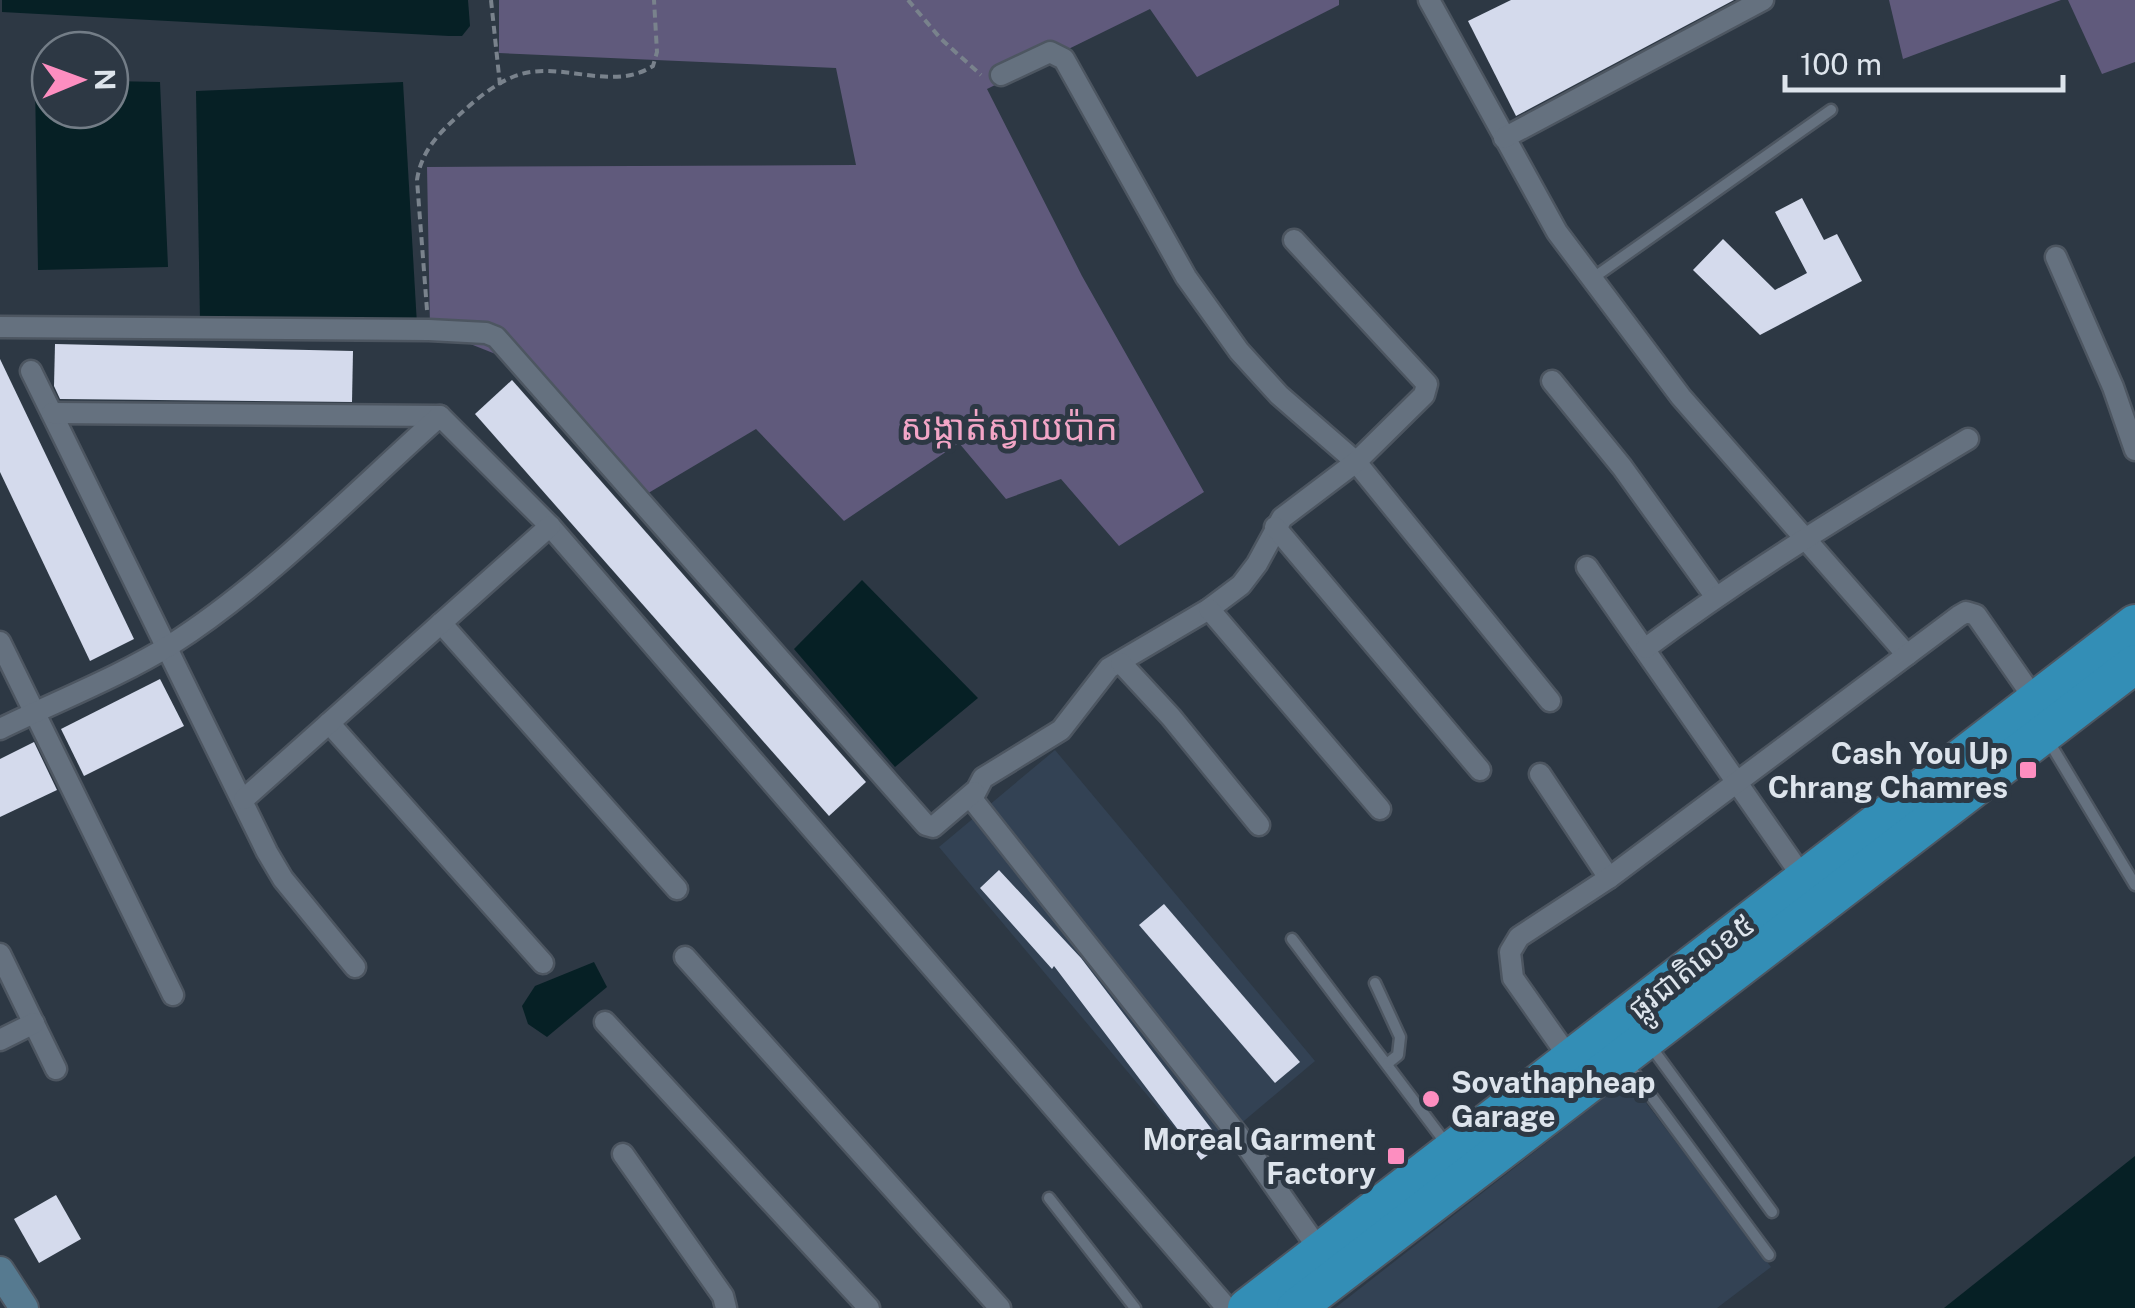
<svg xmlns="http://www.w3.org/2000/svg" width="2135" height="1308" viewBox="0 0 2135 1308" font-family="'Public Sans','Noto Sans Khmer',sans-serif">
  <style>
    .built { fill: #334254 }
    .green { fill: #605a7c }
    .water { fill: #062025 }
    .building { fill: #d4daec }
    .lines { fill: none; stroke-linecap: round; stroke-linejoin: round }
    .lane-casing { stroke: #4d5661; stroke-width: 15 }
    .street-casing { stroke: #4d5661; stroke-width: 25 }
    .secondary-casing { stroke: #4d5661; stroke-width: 32 }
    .highway-casing { stroke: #4d5661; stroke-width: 42 }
    .path { stroke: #79828c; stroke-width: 4; stroke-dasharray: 8 5; stroke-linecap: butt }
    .lane { stroke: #65717f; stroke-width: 10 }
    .street { stroke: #65717f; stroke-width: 20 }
    .secondary { stroke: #567a90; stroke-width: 28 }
    .highway { stroke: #338eb6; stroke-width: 38 }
    .poi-dot { fill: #fd8ec0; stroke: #2d3844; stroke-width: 4 }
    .labels { text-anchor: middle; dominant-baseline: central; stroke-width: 10; stroke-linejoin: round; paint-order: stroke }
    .poi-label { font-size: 30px; font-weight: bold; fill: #dde4ec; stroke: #2d3844; text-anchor: end }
    .street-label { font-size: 30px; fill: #dde4ec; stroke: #2d3844 }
    .quarter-label { font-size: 35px; fill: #f2a5c6; stroke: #2d3844 }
  </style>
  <rect width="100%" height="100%" fill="#2d3844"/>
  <g class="built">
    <polygon points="1055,750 1315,1061 1200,1158 939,847"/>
    <polygon points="1628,1079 1771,1267 1717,1308 1335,1308"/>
  </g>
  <g class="green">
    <polygon points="499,0 1339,0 1339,5 1197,77 1150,9 987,89 1082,276 1204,492 1119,546 1061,479 1006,499 959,443 844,521 756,429 645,495 533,369 430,328 427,167 856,165 836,68 499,53"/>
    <polygon points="1889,0 2061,0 1903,59"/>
    <polygon points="2068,0 2135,0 2135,62 2102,74"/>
  </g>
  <g class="water">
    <polygon points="2,0 468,0 470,26 462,36 449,36 2,12"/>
    <polygon points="35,81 50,81 50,110 110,110 110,81 160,82 168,267 38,270"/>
    <polygon points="403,82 417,325 200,321 196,91"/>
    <polygon points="862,580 978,698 895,767 794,649"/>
    <polygon points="594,962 607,987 547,1037 528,1024 522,1006 535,986"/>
    <polygon points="2135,1156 2135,1308 1944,1308"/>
  </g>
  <g class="building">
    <polygon points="1511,0 1734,0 1516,116 1468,21"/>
    <polygon points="1802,198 1824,240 1837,234 1862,281 1760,335 1693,270 1723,239 1775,290 1807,273 1775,212"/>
    <polygon points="55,344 353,351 352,402 60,399 54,386"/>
    <polygon points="0,359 134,639 90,661 0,472"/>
    <polygon points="512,380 866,782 829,816 475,414"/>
    <polygon points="160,679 184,726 84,776 61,729"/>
    <polygon points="34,742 57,790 0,817 0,759"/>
    <polygon points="999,870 1081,958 1223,1144 1201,1160 1054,966 1052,969 980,888"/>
    <polygon points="1164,904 1300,1062 1275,1083 1139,925"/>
    <polygon points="56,1195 81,1239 39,1263 14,1219"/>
  </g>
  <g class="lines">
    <g class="lane-casing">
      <g id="lane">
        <polyline points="1593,278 1831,110"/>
        <polyline points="2048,740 2135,885"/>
        <polyline points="1292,939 1448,1146"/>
        <polyline points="1375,983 1400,1037 1398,1055 1388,1063"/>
        <polyline points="1649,1044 1772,1212"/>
        <polyline points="1626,1062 1769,1255"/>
        <polyline points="1049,1198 1135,1308"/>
      </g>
    </g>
    <g class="street-casing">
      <g id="street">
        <polyline points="1429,0 1557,232 1681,397 1907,655"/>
        <polyline points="1001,75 1050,52 1064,59 1186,277 1239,351 1279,395 1356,462 1550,701"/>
        <polyline points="1504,138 1763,0"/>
        <polyline points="1294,240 1427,384 1424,395 1356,462 1282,518 1257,564 1241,585 1209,609 1109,668 1061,730 983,778 972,799 1246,1145 1320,1251"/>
        <polyline points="2056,257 2113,387 2135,450"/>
        <polyline points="0,327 429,330 486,333 496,337 926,825 933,827 974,792"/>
        <polyline points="31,371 267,852 283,879 355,967"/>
        <polyline points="1552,381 1622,467 1715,596"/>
        <polyline points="52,413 440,416"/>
        <polyline points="1275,527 1480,770"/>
        <polyline points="1587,567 1804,879"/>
        <polyline points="1209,609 1380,809"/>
        <polyline points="441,623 677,889"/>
        <polyline points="0,642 173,995"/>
        <path d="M1646,648C1749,571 1858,505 1968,439"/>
        <polyline points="1121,663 1171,717 1259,825"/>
        <polyline points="329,723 543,963"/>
        <path d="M0,729C55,702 121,676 172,644C266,584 356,491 440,416L550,526L1227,1308"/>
        <polyline points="1540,774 1609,878"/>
        <polyline points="244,799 550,526"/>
        <polyline points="0,954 56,1069"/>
        <polyline points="685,957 1000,1308"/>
        <polyline points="605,1022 869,1308"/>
        <polyline points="0,1040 34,1023"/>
        <polyline points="1570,1059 1513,978 1510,952 1519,937 1609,878 1959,616 1966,612 1976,615 2040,707"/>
        <polyline points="623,1154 723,1296 726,1308"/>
      </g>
    </g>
    <g class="secondary-casing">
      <polyline id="secondary" points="0,1271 24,1308"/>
    </g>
    <g class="highway-casing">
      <g id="highway">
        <polyline points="1247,1308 2135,624"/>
        <polyline points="1296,1308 2135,664"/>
      </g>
    </g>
    <g class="path">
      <polyline points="491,0 500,85"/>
      <polyline points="908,0 941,39 981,75"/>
      <path d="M427,310L417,180C421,152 438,134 458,116C474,101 494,84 515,76C560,59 611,93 653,66L657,52L654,0"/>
    </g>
    <use href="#lane" class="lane"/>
    <use href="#street" class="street"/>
    <use href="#secondary" class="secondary"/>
    <use href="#highway" class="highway"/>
  </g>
  <g class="poi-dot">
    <rect x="2018" y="760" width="20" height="20" rx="5"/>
    <circle cx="1431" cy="1099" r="10"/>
    <rect x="1386" y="1146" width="20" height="20" rx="5"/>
  </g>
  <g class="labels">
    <g class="poi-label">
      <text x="2008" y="753">Cash You Up<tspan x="2008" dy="34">Chrang Chamres</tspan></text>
      <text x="1451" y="1082" text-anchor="start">Sovathapheap<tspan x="1451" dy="34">Garage</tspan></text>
      <text x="1376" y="1139">Moreal Garment<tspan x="1376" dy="34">Factory</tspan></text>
    </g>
    <g class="street-label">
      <text transform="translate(1691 966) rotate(-38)">ផ្លូវជាតិលេខ៥</text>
    </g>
    <g class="quarter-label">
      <text x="1009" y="427">សង្កាត់ស្វាយប៉ាក</text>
    </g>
  </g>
  <g transform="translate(80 80) rotate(89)"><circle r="48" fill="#2d3844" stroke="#737d87" stroke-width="2.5"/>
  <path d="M0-8L18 38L0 25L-18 38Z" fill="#fd8ec0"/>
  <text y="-15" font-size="28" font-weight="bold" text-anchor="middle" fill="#dde4ec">N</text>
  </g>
  <path d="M1785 75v15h278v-15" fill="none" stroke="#dde4ec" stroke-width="5"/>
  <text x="1800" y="75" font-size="30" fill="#dde4ec" stroke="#2d3844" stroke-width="8" paint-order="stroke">100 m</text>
</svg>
